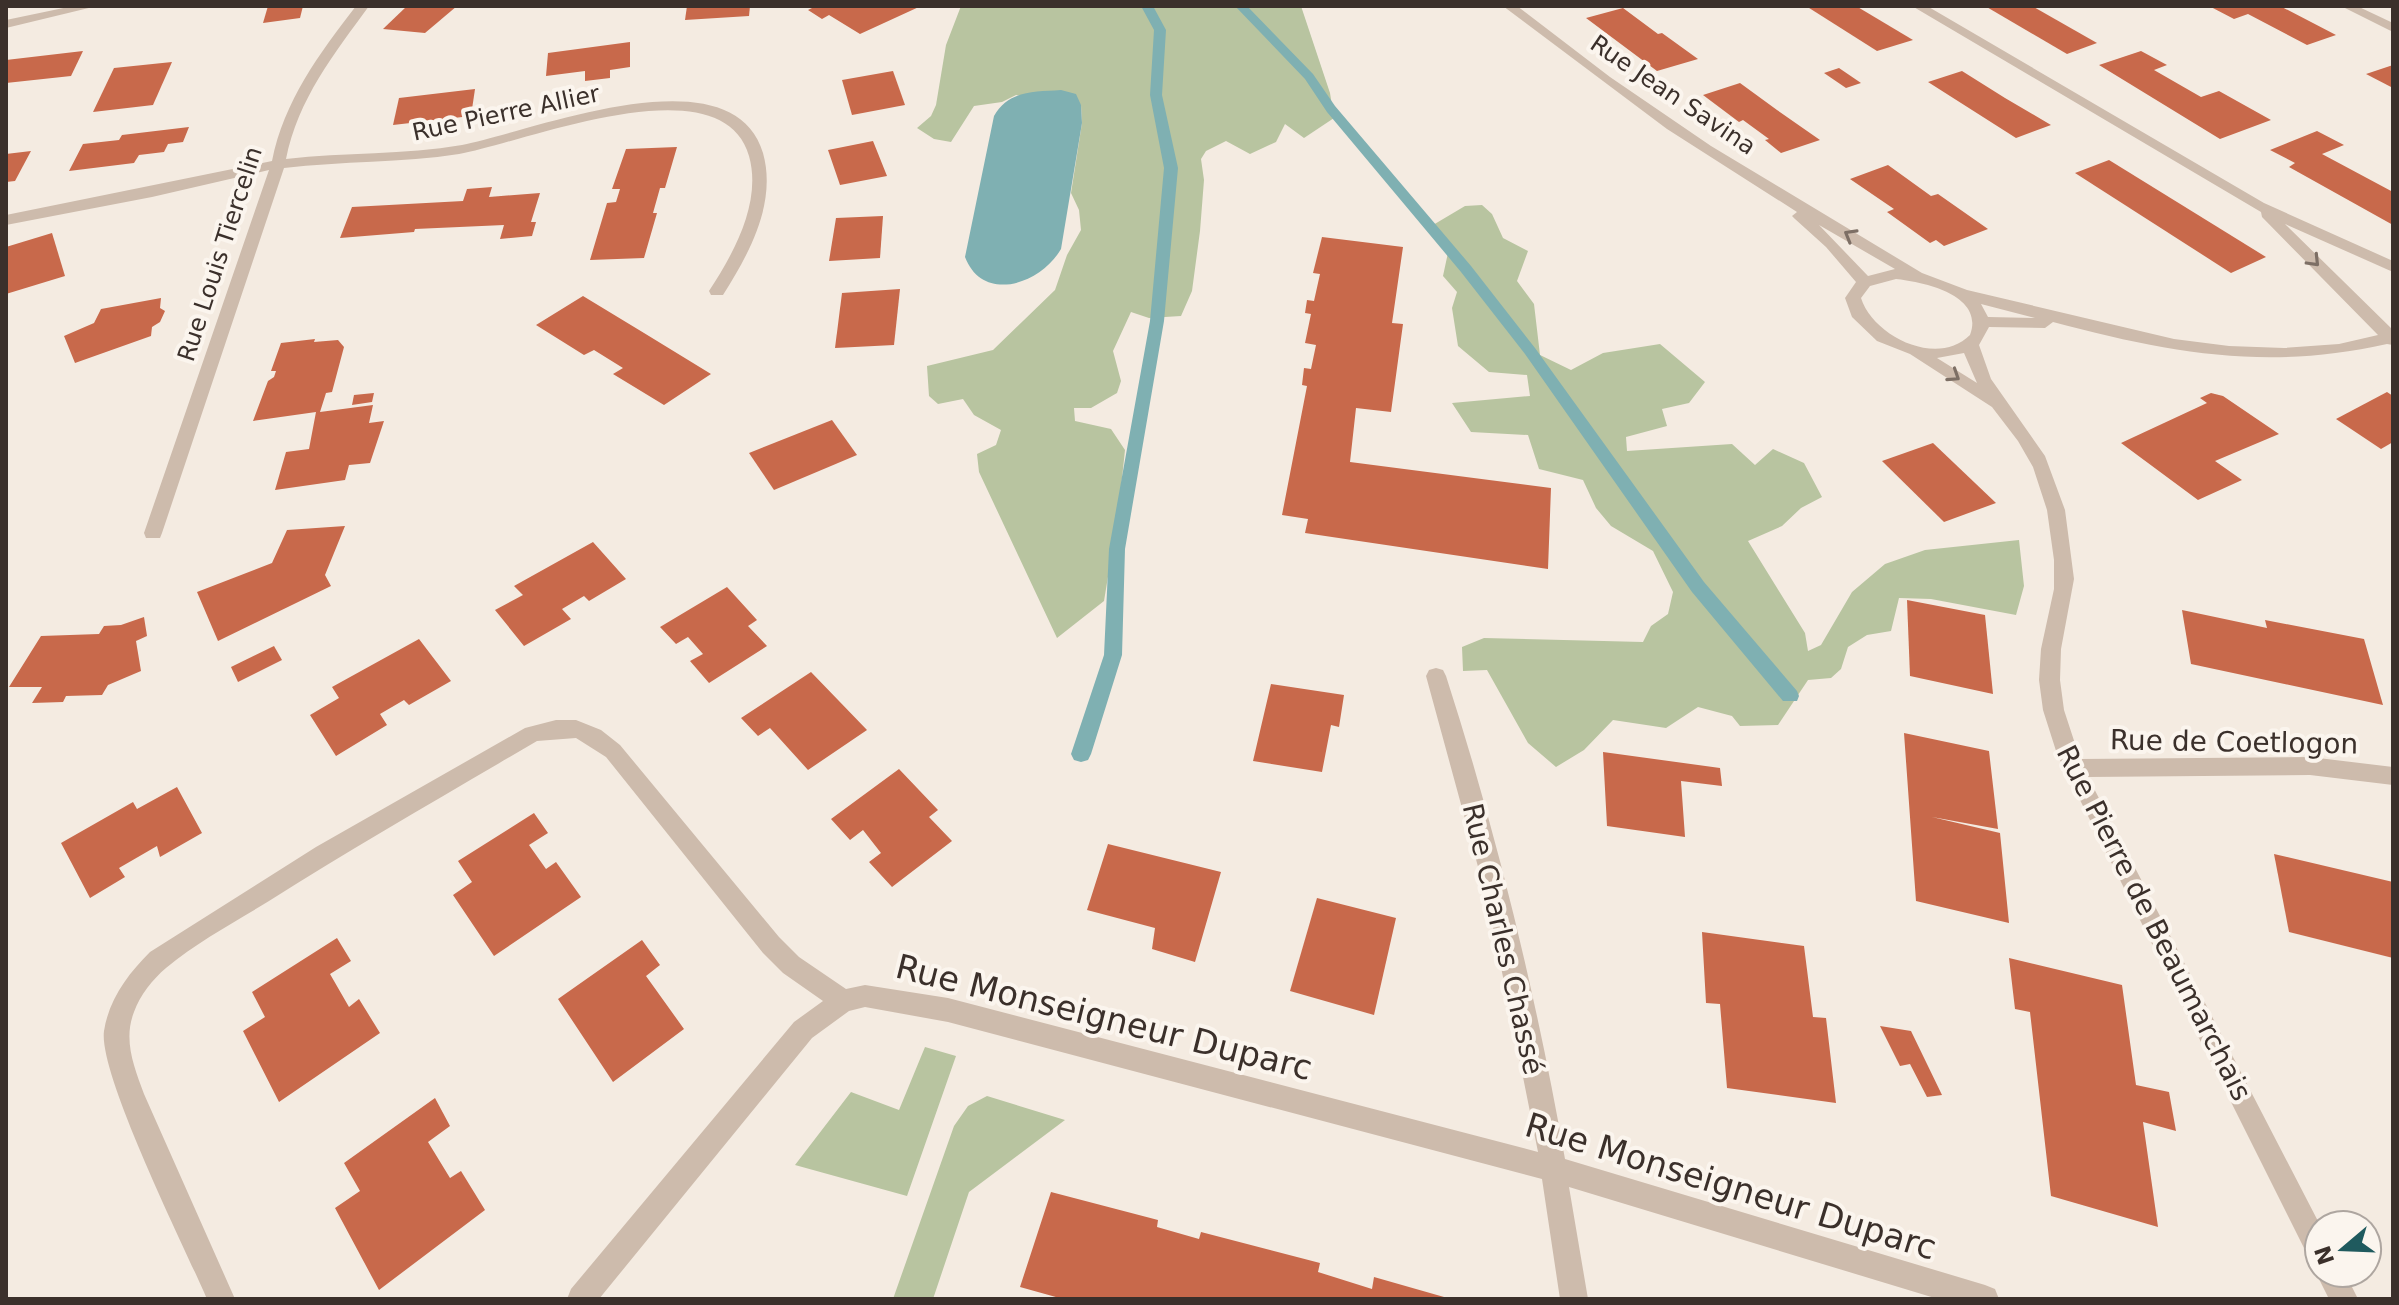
<svg xmlns="http://www.w3.org/2000/svg" width="2399" height="1305" viewBox="0 0 2399 1305" font-family="'DejaVu Sans',sans-serif">
  <style>
    .green { fill: #b8c4a0 }
    .water { fill: #7fb0b2 }
    .lines { fill: none; stroke-linecap: round; stroke-linejoin: round }
    .stream { fill: #7fb0b2; fill-rule: evenodd }
    .building { fill: #c8694b }
    .street { fill: #cdbbac; fill-rule: evenodd }
    .oneway { stroke: #7d6f65 }
    .labels { text-anchor: middle; dominant-baseline: central; stroke-width: 8; stroke-linejoin: round; paint-order: stroke }
    .far-street-label { font-size: 24px; fill: #3b302b; stroke: #fbf5ee }
    .street-label { font-size: 28px; fill: #3b302b; stroke: #fbf5ee }
    .near-street-label { font-size: 34px; fill: #3b302b; stroke: #fbf5ee }
  </style>
  <rect width="100%" height="100%" fill="#f4ebe1"/>
  <g class="green">
    <polygon points="961,6 1301,6 1330,93 1334,118 1304,138 1285,124 1276,142 1250,154 1226,141 1206,151 1201,159 1204,180 1200,231 1192,291 1181,316 1149,318 1131,312 1113,351 1121,381 1117,393 1091,408 1074,408 1075,421 1111,429 1125,450 1118,516 1104,601 1057,638 979,472 977,454 996,445 1001,430 974,415 963,399 938,404 929,396 927,366 993,350 1055,290 1067,255 1081,230 1079,210 1071,193 1082,123 1081,105 1016,95 1002,102 974,106 951,142 934,139 917,128 931,116 936,105 946,45"/>
    <polygon points="1482,205 1492,214 1503,238 1528,251 1517,281 1534,304 1540,355 1571,370 1603,353 1660,344 1705,382 1689,403 1662,409 1667,426 1626,437 1627,451 1732,444 1755,465 1773,449 1804,463 1822,497 1801,508 1782,526 1748,541 1805,633 1808,651 1821,645 1852,592 1885,564 1925,550 2019,540 2024,586 2016,615 1931,599 1899,598 1891,631 1867,635 1848,647 1841,669 1831,678 1808,680 1778,725 1740,726 1732,716 1698,707 1666,728 1613,720 1584,750 1556,767 1528,743 1487,670 1463,671 1462,647 1484,638 1643,642 1651,626 1668,614 1673,592 1653,551 1611,526 1596,508 1583,480 1539,469 1528,435 1471,432 1452,403 1530,396 1527,375 1489,372 1458,346 1452,308 1457,292 1443,276 1449,248 1433,225 1465,206"/>
    <polygon points="925,1047 956,1056 907,1196 795,1165 851,1092 899,1110"/>
    <polygon points="987,1096 1065,1120 969,1192 933,1299 893,1299 954,1126 968,1106"/>
  </g>
  <path class="water" d="M1061,90L1076,94L1081,105L1082,123L1061,249C1041,284 983,304 965,257L994,116C1009,90 1033,92 1061,90Z"/>
  <g class="lines">
    <g class="stream">
      <polygon points="1141,6 1153,6 1166,30 1162,95 1178,168 1164,321 1125,549 1122,655 1091,754 1088,760 1081,762 1074,760 1071,754 1104,655 1109,549 1150,321 1164,168 1150,95 1154,30"/>
      <polygon points="1235,6 1247,6 1313,74 1335,106 1471,266 1535,348 1704,582 1797,691 1799,696 1797,701 1783,701 1692,592 1525,354 1461,272 1327,112 1305,79"/>
    </g>
  </g>
  <g class="building">
    <polygon points="268,6 303,6 300,18 263,23"/>
    <polygon points="407,6 457,6 425,33 383,29"/>
    <polygon points="687,6 750,6 749,16 685,20"/>
    <polygon points="816,6 921,6 860,34 829,15 822,19 808,10"/>
    <polygon points="1806,6 1856,6 1913,40 1877,51"/>
    <polygon points="1985,6 2032,6 2097,43 2067,54"/>
    <polygon points="2209,6 2280,6 2336,35 2307,45 2248,14 2234,19"/>
    <polygon points="1623,8 1658,34 1662,33 1698,59 1657,71 1586,18"/>
    <polygon points="630,42 630,67 610,70 610,78 585,81 585,71 546,76 548,53"/>
    <polygon points="83,51 71,76 6,83 6,60"/>
    <polygon points="2141,51 2167,65 2154,70 2201,97 2219,91 2271,120 2220,139 2099,65"/>
    <polygon points="172,62 153,105 93,112 114,68"/>
    <polygon points="2393,65 2393,88 2366,74"/>
    <polygon points="1839,68 1861,83 1846,88 1824,73"/>
    <polygon points="893,71 905,105 852,115 842,80"/>
    <polygon points="1962,71 2005,98 2051,125 2016,138 1928,82"/>
    <polygon points="1740,83 1777,110 1820,140 1781,153 1765,140 1769,139 1743,120 1739,122 1703,95"/>
    <polygon points="475,89 471,116 393,125 399,98"/>
    <polygon points="189,127 183,142 168,144 164,152 139,155 134,163 69,171 83,144 119,140 122,135"/>
    <polygon points="2317,131 2344,145 2322,154 2393,192 2393,225 2289,167 2295,163 2270,150"/>
    <polygon points="873,141 887,176 840,185 828,150"/>
    <polygon points="677,147 665,188 660,188 653,213 657,213 644,258 590,260 607,203 616,202 620,189 612,189 626,149"/>
    <polygon points="31,151 15,181 6,182 6,154"/>
    <polygon points="2109,160 2211,223 2266,257 2231,273 2075,173"/>
    <polygon points="1888,165 1931,196 1938,194 1988,229 1944,246 1936,240 1930,243 1887,212 1894,209 1850,179"/>
    <polygon points="492,187 489,197 540,193 531,222 536,222 532,236 500,239 504,225 415,229 414,232 340,238 352,207 463,201 467,189"/>
    <polygon points="883,216 880,258 829,261 836,218"/>
    <polygon points="52,233 65,276 6,294 6,247"/>
    <polygon points="1322,237 1403,247 1392,323 1403,324 1391,412 1356,408 1350,462 1551,488 1548,569 1305,533 1308,519 1282,515 1307,386 1302,385 1304,368 1311,369 1316,345 1305,343 1311,314 1305,313 1307,300 1314,301 1320,274 1313,273"/>
    <polygon points="900,289 894,345 835,348 842,293"/>
    <polygon points="583,296 644,333 711,374 664,405 613,374 623,368 594,350 584,355 536,325"/>
    <polygon points="161,298 160,308 165,311 160,322 152,327 151,336 75,363 64,336 94,323 101,309"/>
    <polygon points="315,339 314,342 338,340 344,347 332,392 326,393 320,412 373,405 369,423 384,421 370,463 349,465 345,480 275,490 286,452 309,449 316,412 253,421 268,381 274,377 276,371 271,371 281,343"/>
    <polygon points="2387,392 2393,396 2393,442 2381,449 2336,419"/>
    <polygon points="374,393 372,402 352,405 354,395"/>
    <polygon points="2211,393 2223,396 2279,434 2215,461 2242,480 2198,500 2121,443 2207,403 2200,398"/>
    <polygon points="832,420 857,455 774,490 749,453"/>
    <polygon points="1933,443 1996,503 1944,522 1882,461"/>
    <polygon points="345,526 325,575 331,586 218,641 197,592 272,563 287,530"/>
    <polygon points="593,542 626,579 589,601 584,596 562,609 571,619 524,646 495,610 523,595 514,586"/>
    <polygon points="727,587 757,620 748,626 767,646 709,683 690,661 703,654 688,637 676,644 660,627"/>
    <polygon points="1907,600 1985,615 1993,694 1910,676"/>
    <polygon points="2182,610 2267,628 2265,620 2364,639 2383,705 2191,664"/>
    <polygon points="144,617 147,636 136,641 141,671 108,685 102,695 66,696 63,702 32,703 42,687 9,687 41,636 99,634 104,626 121,625"/>
    <polygon points="419,639 451,681 409,705 404,700 380,714 387,725 336,756 310,715 339,698 332,687"/>
    <polygon points="274,646 282,660 238,682 231,667"/>
    <polygon points="811,672 867,730 808,770 770,728 758,736 741,718"/>
    <polygon points="1271,684 1344,695 1339,727 1331,725 1322,772 1253,761"/>
    <polygon points="1904,733 1989,751 1998,829 1932,817 2000,833 2009,923 1916,901"/>
    <polygon points="1603,752 1720,768 1722,786 1681,781 1685,837 1607,826"/>
    <polygon points="899,769 938,810 929,817 952,841 892,887 869,862 881,853 863,830 850,840 831,819"/>
    <polygon points="177,787 202,833 160,857 157,846 119,868 125,877 90,898 61,843 133,802 137,809"/>
    <polygon points="534,813 548,833 529,845 546,869 556,862 581,897 494,956 453,895 472,882 458,861"/>
    <polygon points="1108,844 1221,872 1195,962 1152,949 1155,928 1087,910"/>
    <polygon points="2274,854 2393,882 2393,958 2289,932"/>
    <polygon points="1317,898 1396,918 1374,1015 1290,991"/>
    <polygon points="1702,932 1804,946 1813,1017 1826,1018 1836,1103 1727,1088 1720,1004 1706,1003"/>
    <polygon points="337,938 351,961 330,974 349,1007 359,999 380,1033 279,1102 243,1031 265,1017 252,992"/>
    <polygon points="642,940 660,965 646,976 684,1029 613,1082 558,999"/>
    <polygon points="2009,958 2122,985 2136,1085 2169,1092 2176,1131 2143,1122 2158,1227 2051,1196 2030,1012 2015,1009"/>
    <polygon points="1880,1026 1911,1031 1942,1095 1927,1097 1910,1064 1900,1066"/>
    <polygon points="435,1098 450,1126 428,1142 450,1178 461,1171 485,1210 379,1290 335,1208 360,1191 344,1163"/>
    <polygon points="1051,1192 1158,1220 1157,1227 1199,1239 1201,1232 1320,1263 1318,1272 1372,1289 1374,1277 1451,1299 1063,1299 1020,1287"/>
  </g>
  <g class="lines">
    <g class="street">
      <polygon points="73,6 97,6 6,28 6,20"/>
      <path d="M356,6H369C334,54 298,99 286,159C345,152 404,155 462,145C531,132 732,49 763,153C777,203 749,254 723,295H711L709,291C734,253 762,202 749,156C722,60 523,143 459,154C402,163 342,161 284,168L162,533L160,538H146L144,533L269,170L152,197L6,225V215L272,161C284,101 319,54 356,6Z"/>
      <path d="M1503,6H1517L1610,77L1711,146L1922,273L1967,290L2174,339L2229,346L2284,348L2339,344L2378,335L2262,217L2261,212L1912,6H1927L2264,203L2393,261V272L2285,224L2393,330V345L2387,344C2268,371 2169,353 2053,322L2045,328L1989,327L1979,345L1991,379L2045,456L2065,510L2074,579L2061,649L2060,680L2064,710L2080,759L2310,757L2393,767V785L2310,775L2088,777L2320,1225L2319,1264L2310,1260L2057,754L2043,710L2039,680L2041,649L2054,589V560L2047,510L2033,467L2018,441L1992,407L1910,354L1877,341L1852,317L1845,298L1856,282L1826,247L1795,219L1792,216L1797,212L1667,129ZM1819,225L1895,269L1868,276ZM1896,279C1924,282 1985,295 1970,335C1937,368 1873,336 1861,298L1870,286ZM1981,304L2035,318L1988,317ZM1964,353L1977,383L1937,358Z"/>
      <polygon points="2341,6 2357,6 2393,23 2393,32"/>
      <path d="M1436,668L1443,670L1446,676C1497,834 1536,995 1565,1159L1985,1285L1995,1289L1999,1299H1938L1569,1187L1588,1299H1560L1542,1179L948,1022L865,1007L849,1011L812,1038L599,1299H567L571,1289L794,1022L823,1001L783,973L763,953L606,757L576,738L537,741C447,794 357,845 269,901C235,922 197,942 166,968C153,979 140,995 134,1012C123,1040 134,1067 144,1094L235,1299H207C186,1250 98,1074 104,1031C109,999 128,974 150,952L316,847L525,728L556,720H576L601,730L620,745L779,937L799,957L846,989L865,985L948,998L1538,1152L1489,907L1426,676L1429,670Z"/>
      <polygon points="2319,1267 2319,1273 2345,1273 2358,1299 2329,1299 2316,1273"/>
    </g>
  </g>
  <defs><path id="oneway-chevron" d="M-2-3.5L2.5 0L-2 3.5" fill="none" stroke-width="1.6" stroke-linecap="round" stroke-linejoin="round" transform="scale(2)"/></defs>
  <g class="oneway">
    <use href="#oneway-chevron" transform="translate(1850 235) rotate(-150)"/>
    <use href="#oneway-chevron" transform="translate(2314 261) rotate(46)"/>
    <use href="#oneway-chevron" transform="translate(1954 376) rotate(33)"/>
  </g>
  <g class="labels">
    <g class="far-street-label">
      <text transform="translate(1673 95) rotate(34)">Rue Jean Savina</text>
      <text transform="translate(506 113) rotate(-12)">Rue Pierre Allier</text>
      <text transform="translate(220 254) rotate(-72)">Rue Louis Tiercelin</text>
    </g>
    <g class="street-label">
      <text transform="translate(2234 742) rotate(1)">Rue de Coetlogon</text>
      <text transform="translate(2154 923) rotate(63)">Rue Pierre de Beaumarchais</text>
      <text transform="translate(1503 939) rotate(77)">Rue Charles Chassé</text>
    </g>
    <g class="near-street-label">
      <text transform="translate(1104 1017) rotate(14)">Rue Monseigneur Duparc</text>
      <text transform="translate(1731 1186) rotate(17)">Rue Monseigneur Duparc</text>
    </g>
  </g>
  <rect width="2399" height="1305" fill="none" stroke="#3b302b" stroke-width="16"/>
  <g transform="translate(2343 1249) rotate(251)"><circle r="38" fill="#fbf5ee" stroke="#aea6a0" stroke-width="2"/>
  <path d="M0-6L14 30L0 20L-14 30Z" fill="#1f5a5e"/>
  <text y="-12" font-size="22" font-weight="bold" text-anchor="middle" fill="#3b302b">N</text>
  </g>
</svg>
